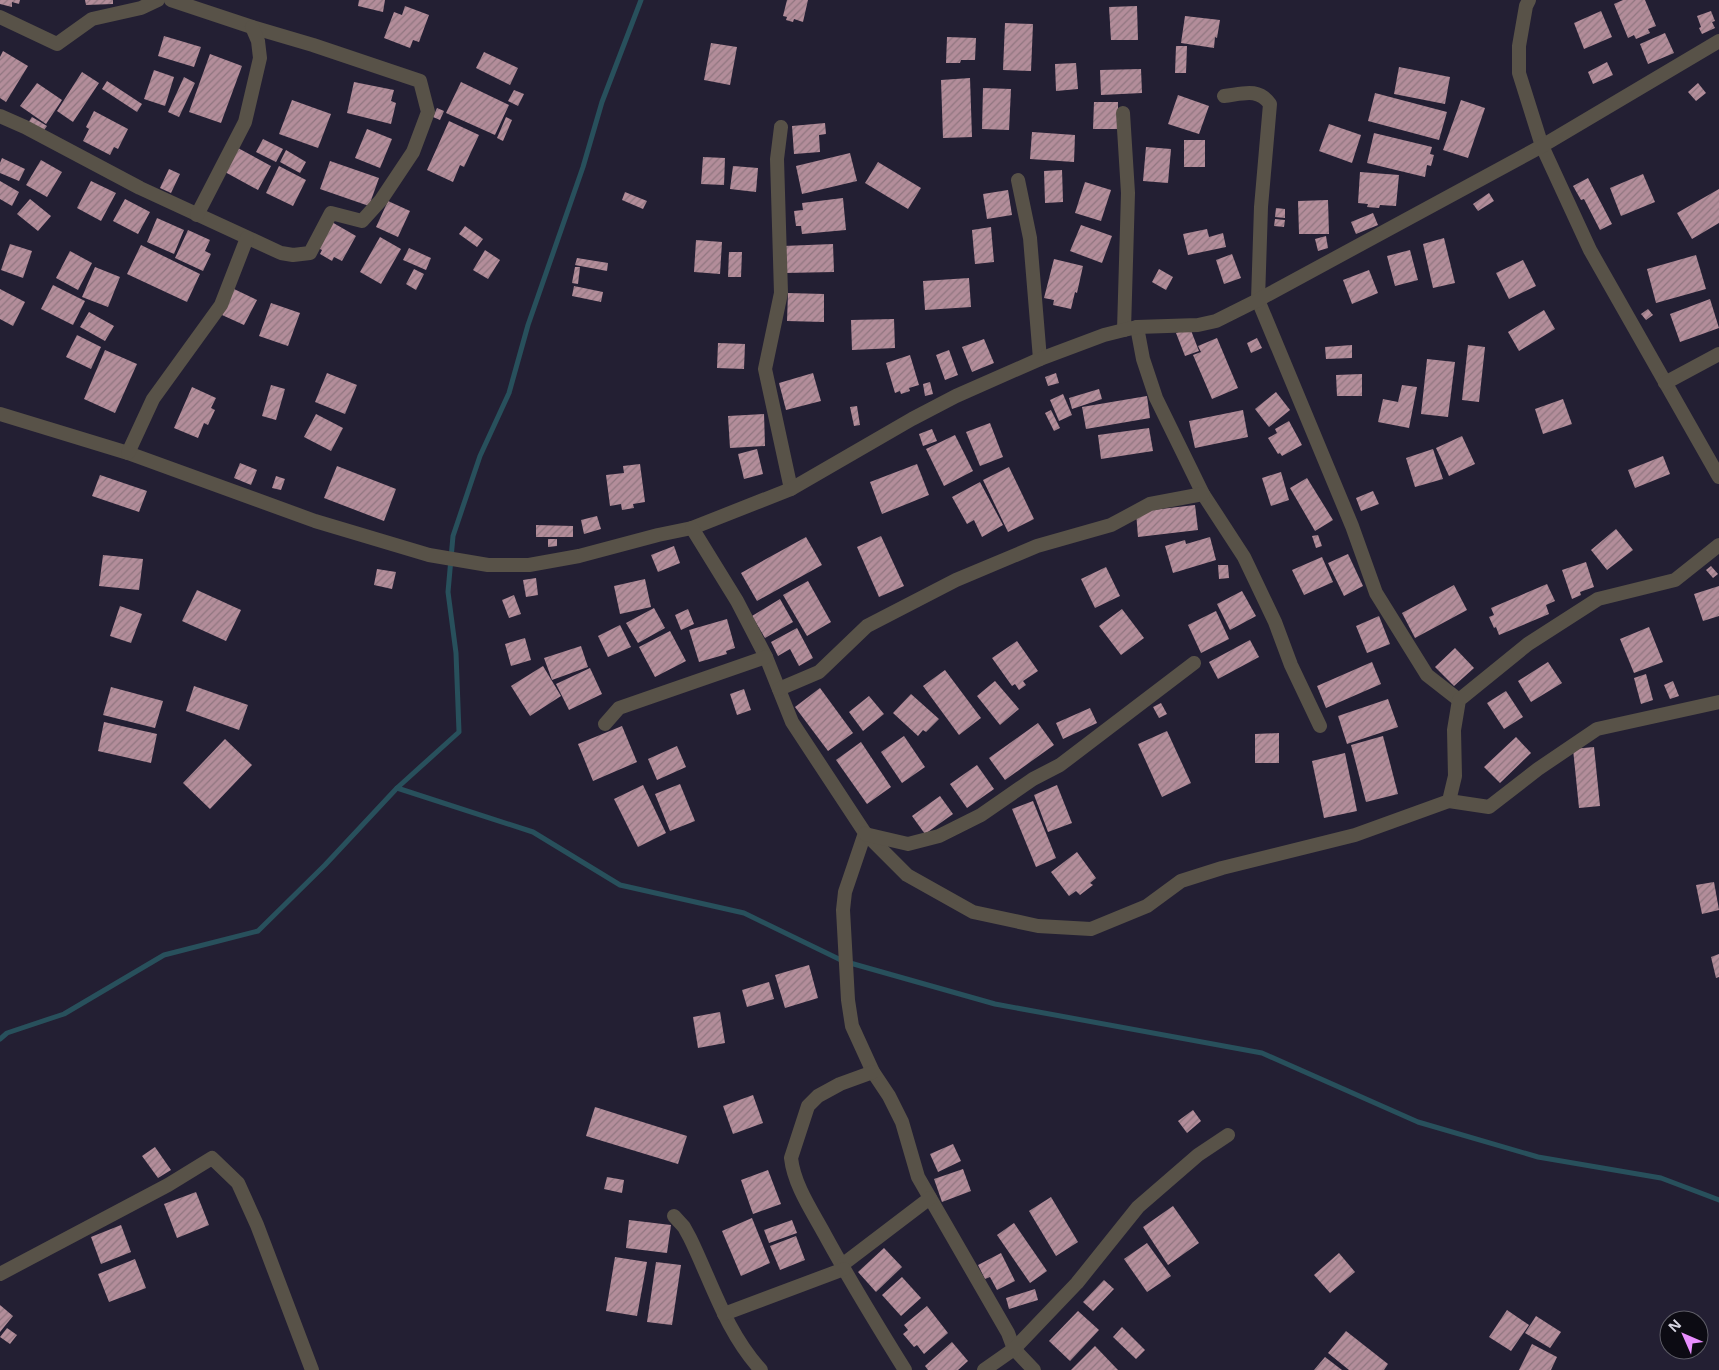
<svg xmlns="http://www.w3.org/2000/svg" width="1719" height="1370" viewBox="0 0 1719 1370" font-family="'Noto Sans',sans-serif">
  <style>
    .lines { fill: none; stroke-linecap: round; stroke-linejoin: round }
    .stream { stroke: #28505c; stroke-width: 5 }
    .building { fill: url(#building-hatch) }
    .minor { stroke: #585248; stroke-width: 14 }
  </style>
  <defs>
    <pattern id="building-hatch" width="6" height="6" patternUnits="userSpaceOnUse" patternTransform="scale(1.25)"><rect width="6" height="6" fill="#b38d9a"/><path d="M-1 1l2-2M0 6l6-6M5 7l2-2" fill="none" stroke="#907680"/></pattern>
  </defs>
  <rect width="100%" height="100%" fill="#231f33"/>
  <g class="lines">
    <g class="stream">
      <polyline points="397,788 533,832 620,885 744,913 843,961 995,1004 1262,1053 1418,1122 1538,1157 1661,1178 1719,1200"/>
      <polyline points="0,1039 7,1033 64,1014 164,955 258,931 325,865 397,788 459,732 456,653 448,592 453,536 480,456 509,393 528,325 583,167 602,102 641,0"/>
    </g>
  </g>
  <g class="building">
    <polygon points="0,0 20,0 19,4 12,2 12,7 0,4"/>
    <polygon points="85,0 113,0 113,4 86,5"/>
    <polygon points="359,0 385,0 383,12 358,6"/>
    <polygon points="787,0 808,0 803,22 794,19 793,22 786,20 787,17 783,16"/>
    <polygon points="1623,0 1645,0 1656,26 1648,29 1650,33 1636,39 1634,35 1628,38 1614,4"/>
    <polygon points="405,6 429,15 419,42 413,40 410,48 384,38 394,12 402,15"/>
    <polygon points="1137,6 1138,40 1111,40 1109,7"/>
    <polygon points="1601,11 1612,37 1584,49 1574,23"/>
    <polygon points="1711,11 1715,21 1712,22 1715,28 1702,34 1699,28 1707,24 1701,27 1697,16"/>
    <polygon points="1185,16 1220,20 1217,38 1215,37 1214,48 1181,43"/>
    <polygon points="1005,23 1033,24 1031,71 1003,70"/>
    <polygon points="1665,33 1674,53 1648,64 1640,44"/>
    <polygon points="164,36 201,47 194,67 158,56"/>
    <polygon points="947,37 976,38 975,60 961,60 960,63 946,63"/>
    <polygon points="711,43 737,47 730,85 704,80"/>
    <polygon points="1176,46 1187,46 1186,73 1175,73"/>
    <polygon points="3,51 28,66 6,102 0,98 0,57"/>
    <polygon points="484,52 518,68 510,85 476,68"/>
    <polygon points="210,54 242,66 221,123 189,112"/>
    <polygon points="1607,62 1613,75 1593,84 1588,72"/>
    <polygon points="1076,63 1078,89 1056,91 1055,64"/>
    <polygon points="1399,67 1450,77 1445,104 1394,94"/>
    <polygon points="1141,69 1142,93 1101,95 1100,70"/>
    <polygon points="154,70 174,77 165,106 144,99"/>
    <polygon points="82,72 99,83 73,122 57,111"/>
    <polygon points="184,77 195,83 179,117 168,112"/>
    <polygon points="970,78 972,137 943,138 941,80"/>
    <polygon points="107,81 142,104 137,112 102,89"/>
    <polygon points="354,82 394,90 391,101 396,103 391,124 347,113"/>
    <polygon points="461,82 509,105 495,135 446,113"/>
    <polygon points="37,83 62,100 46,124 20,106"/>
    <polygon points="1698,83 1706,93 1696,101 1688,92"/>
    <polygon points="983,88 1011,89 1009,130 982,129"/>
    <polygon points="514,90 524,94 518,106 508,101"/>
    <polygon points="1375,93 1447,112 1439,140 1368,121"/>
    <polygon points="1178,95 1209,106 1199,134 1168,124"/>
    <polygon points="292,100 331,114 318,148 279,134"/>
    <polygon points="1461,100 1485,108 1468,158 1443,150"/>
    <polygon points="1094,102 1118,102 1118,129 1093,129"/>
    <polygon points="437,108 444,111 440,120 433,117"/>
    <polygon points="94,111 128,129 118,149 114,147 110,155 83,141 89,129 86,127"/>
    <polygon points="32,117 47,126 42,133 28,123"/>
    <polygon points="506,117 512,120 503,141 497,138"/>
    <polygon points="449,121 479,135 464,167 460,165 453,182 427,170"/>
    <polygon points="825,123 826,134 819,135 820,152 794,154 792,126"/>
    <polygon points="1329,124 1361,135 1352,163 1319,151"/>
    <polygon points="367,129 392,139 380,168 355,158"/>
    <polygon points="1032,132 1075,135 1074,162 1030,159"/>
    <polygon points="1374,133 1432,147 1430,154 1434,155 1431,166 1427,165 1425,177 1367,163"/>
    <polygon points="263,139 283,149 276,162 256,152"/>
    <rect x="1184" y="140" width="21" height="27"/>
    <polygon points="1146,147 1171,149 1168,183 1143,181"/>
    <polygon points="238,148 271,166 258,190 225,172"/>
    <polygon points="286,150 306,162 300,173 280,162"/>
    <polygon points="850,153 857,181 802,194 796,166"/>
    <polygon points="703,157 725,158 724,185 701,184"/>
    <polygon points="2,158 25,169 19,181 0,173 0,163"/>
    <polygon points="41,160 62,172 47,197 26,185"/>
    <polygon points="330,161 379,178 369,206 320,189"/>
    <polygon points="878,162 921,188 908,209 865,183"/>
    <polygon points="279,166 306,180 293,206 266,193"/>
    <polygon points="733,166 758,168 756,192 730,189"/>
    <polygon points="169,169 180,174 171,193 160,188"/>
    <polygon points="1062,170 1063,202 1045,203 1044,171"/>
    <polygon points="1360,172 1399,175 1396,206 1380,205 1379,208 1367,207 1368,204 1358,203"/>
    <polygon points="1643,174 1655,202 1621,216 1610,188"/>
    <polygon points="1588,178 1612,224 1600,230 1584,199 1581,200 1573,186"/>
    <polygon points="0,181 19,192 12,206 0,199"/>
    <polygon points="91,181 116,193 101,221 77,208"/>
    <polygon points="1085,182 1111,190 1101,221 1075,213"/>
    <polygon points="1719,189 1719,223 1692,239 1677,213"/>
    <polygon points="1008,190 1012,215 987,219 983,194"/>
    <polygon points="625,192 647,201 643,209 622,200"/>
    <polygon points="1489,193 1494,201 1478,211 1473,204"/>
    <polygon points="843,198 846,230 802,234 801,226 796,226 794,211 803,210 802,203"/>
    <polygon points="30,199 51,216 38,231 17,214"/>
    <polygon points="125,199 150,212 138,234 113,221"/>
    <polygon points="1328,200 1329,234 1299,234 1298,201"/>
    <polygon points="388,201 410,211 398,237 376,227"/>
    <polygon points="1276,208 1285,209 1285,218 1275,217"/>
    <polygon points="1373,213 1378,225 1356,234 1351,222"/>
    <polygon points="157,218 184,230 174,254 147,242"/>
    <polygon points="1275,219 1285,220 1284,227 1274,226"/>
    <polygon points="330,221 356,236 342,261 334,257 332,261 320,254 322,250 316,247"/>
    <polygon points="1081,225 1112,236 1102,263 1070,251"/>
    <polygon points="465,226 483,239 477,247 459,234"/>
    <polygon points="991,227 994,262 975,264 972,230"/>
    <polygon points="1207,229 1209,237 1223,233 1226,247 1188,255 1183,234"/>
    <polygon points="188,230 210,240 205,251 211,254 203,271 175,258"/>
    <polygon points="1326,236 1328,248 1318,251 1315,239"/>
    <polygon points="380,237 401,249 381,284 360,272"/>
    <polygon points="1444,238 1455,283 1433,288 1423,244"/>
    <polygon points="696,240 722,242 720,274 694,272"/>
    <polygon points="10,244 32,251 23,278 1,270"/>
    <polygon points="833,244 834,272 784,273 783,246"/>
    <polygon points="141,245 200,274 187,302 127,274"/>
    <polygon points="409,248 431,258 426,270 403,260"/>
    <polygon points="485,250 500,260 488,279 473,270"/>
    <polygon points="1410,250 1418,280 1395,286 1387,256"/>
    <polygon points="70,251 92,263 78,290 56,278"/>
    <polygon points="729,252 742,252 741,277 728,277"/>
    <polygon points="1232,254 1241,278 1224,284 1216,260"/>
    <polygon points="1696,255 1706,289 1656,303 1647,269"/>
    <polygon points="577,258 608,263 607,271 575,265"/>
    <polygon points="1054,259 1083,266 1077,293 1075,292 1071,309 1053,305 1054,300 1044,298"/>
    <polygon points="1523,260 1536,286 1509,299 1496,273"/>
    <polygon points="95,267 120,277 108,307 82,297"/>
    <polygon points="575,267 580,267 578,284 572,283"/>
    <polygon points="414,269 424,274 416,290 406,284"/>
    <polygon points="1159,269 1173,277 1166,290 1152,282"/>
    <polygon points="1369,270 1378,293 1352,304 1343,280"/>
    <polygon points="969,278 971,307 925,310 923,281"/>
    <polygon points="53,285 85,301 73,325 41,309"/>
    <polygon points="574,286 603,292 601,302 572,296"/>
    <polygon points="0,289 25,302 13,326 0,319"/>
    <polygon points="234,289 257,300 244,325 222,315"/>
    <polygon points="788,293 824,294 824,322 787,321"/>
    <polygon points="1710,299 1719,328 1680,342 1670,314"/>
    <polygon points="271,303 300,313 288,346 259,336"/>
    <polygon points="1648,309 1653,315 1646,320 1641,314"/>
    <polygon points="1544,310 1555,329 1519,351 1508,332"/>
    <polygon points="89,312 114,326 105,341 80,327"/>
    <polygon points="894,319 895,348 852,350 851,320"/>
    <polygon points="1190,328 1199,351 1185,356 1176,333"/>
    <polygon points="77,335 101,347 91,369 66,357"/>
    <polygon points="1217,338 1238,388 1212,399 1193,355 1201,352 1198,346"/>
    <polygon points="1257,338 1262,348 1251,353 1247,343"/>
    <polygon points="984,339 994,363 972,372 962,347"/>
    <polygon points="718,343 745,344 744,369 717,368"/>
    <polygon points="1352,345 1352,358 1326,359 1325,347"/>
    <polygon points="1468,345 1485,347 1479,402 1462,400"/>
    <polygon points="105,350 137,364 115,413 84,399"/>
    <polygon points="949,350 958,375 945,380 936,355"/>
    <polygon points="910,355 919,385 909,388 910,391 901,394 900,391 895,393 886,363"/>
    <polygon points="1427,359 1455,362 1448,417 1421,414"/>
    <polygon points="327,373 357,385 345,414 315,402"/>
    <polygon points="813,373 821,401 786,410 779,383"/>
    <polygon points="1056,373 1059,383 1048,386 1045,377"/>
    <polygon points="1362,374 1362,396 1337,396 1336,375"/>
    <polygon points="930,382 933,394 925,396 923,384"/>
    <polygon points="271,385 285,389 276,420 262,416"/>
    <polygon points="1402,385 1417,387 1409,428 1378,422 1383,399 1398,402"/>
    <polygon points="192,387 216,398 211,408 215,410 208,425 204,423 198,438 174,428"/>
    <polygon points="1099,389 1102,399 1072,409 1069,398"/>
    <polygon points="1276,392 1290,410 1269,427 1255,409"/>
    <polygon points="1063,394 1072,415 1059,421 1050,400"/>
    <polygon points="1147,396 1150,418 1086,429 1082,407"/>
    <polygon points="1563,399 1572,424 1543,434 1535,409"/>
    <polygon points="857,406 860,425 854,426 850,407"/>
    <polygon points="1051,410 1060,428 1054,431 1045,413"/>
    <polygon points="1243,410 1248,437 1195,448 1189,421"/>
    <polygon points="316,414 343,428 331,451 304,437"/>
    <polygon points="764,414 765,446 730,448 728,416"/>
    <polygon points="1289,421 1302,445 1282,456 1280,453 1278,454 1268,438 1277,433 1275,429"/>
    <polygon points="990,423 1003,457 980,466 966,432"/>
    <polygon points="1149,428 1153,451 1101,459 1098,435"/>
    <polygon points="932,429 937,441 923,446 919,434"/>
    <polygon points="955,435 973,471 944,486 926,449"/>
    <polygon points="1462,436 1475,464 1449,476 1436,448"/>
    <polygon points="757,449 763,474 744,479 738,454"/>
    <polygon points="1433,449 1443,479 1415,487 1406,458"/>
    <polygon points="1663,456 1670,474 1635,488 1628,470"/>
    <polygon points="240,463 257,470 251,485 234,478"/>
    <polygon points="640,464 645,502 633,504 634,508 622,510 621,504 610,506 606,475 624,473 623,466"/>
    <polygon points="917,464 929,495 882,514 870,482"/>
    <polygon points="337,466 396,489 384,521 324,498"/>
    <polygon points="1009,467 1034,519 1008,532 983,480"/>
    <polygon points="1281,472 1289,500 1271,506 1262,478"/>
    <polygon points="100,475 147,491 139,512 92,496"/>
    <polygon points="276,476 285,479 281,490 272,488"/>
    <polygon points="1307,478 1333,520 1315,531 1290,488"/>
    <polygon points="980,482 1003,525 982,537 974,520 967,524 952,497"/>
    <polygon points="1373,491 1379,504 1361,511 1356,498"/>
    <polygon points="1195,505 1198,530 1138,537 1136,512"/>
    <polygon points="597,516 601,529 584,534 581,520"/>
    <polygon points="536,525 573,526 573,537 536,537"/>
    <polygon points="1616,529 1633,550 1607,570 1591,550"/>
    <polygon points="1318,535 1322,546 1316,548 1312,536"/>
    <polygon points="881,536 904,586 879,597 857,547"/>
    <polygon points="806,537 822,565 757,601 741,573"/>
    <polygon points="1210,537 1216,560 1173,573 1165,546 1185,540 1186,544"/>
    <polygon points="548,539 557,539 557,546 548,547"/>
    <polygon points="674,546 680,563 658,572 651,555"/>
    <polygon points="1348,554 1363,586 1344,596 1328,563"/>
    <polygon points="103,555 143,559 139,590 99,586"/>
    <polygon points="1322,557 1333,582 1304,595 1292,570"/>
    <polygon points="1586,562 1594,587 1580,592 1581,595 1572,599 1562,570"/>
    <polygon points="1218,565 1228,565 1229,578 1219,579"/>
    <polygon points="1711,566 1718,574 1713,578 1706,570"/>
    <polygon points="1106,567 1120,596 1095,608 1081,579"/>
    <polygon points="377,569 396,572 392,589 374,585"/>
    <polygon points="536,578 538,595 526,597 523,580"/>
    <polygon points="645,579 651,607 620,614 614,586"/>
    <polygon points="808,581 831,622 807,636 783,595"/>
    <polygon points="1547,584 1555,601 1546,605 1549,614 1499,635 1496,627 1494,628 1489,617 1494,615 1491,608"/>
    <polygon points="1454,585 1467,610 1415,638 1402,613"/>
    <polygon points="1719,586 1719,616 1703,621 1694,594"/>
    <polygon points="197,590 241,610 226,641 182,621"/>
    <polygon points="1242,591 1256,616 1230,630 1217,604"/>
    <polygon points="514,595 521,614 509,618 502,600"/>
    <polygon points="780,599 793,622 765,638 752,616"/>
    <polygon points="120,606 142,614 131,643 110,636"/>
    <polygon points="654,608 665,628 638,643 626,623"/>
    <polygon points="688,609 694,624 681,630 675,615"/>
    <polygon points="1122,609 1144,638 1121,655 1099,626"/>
    <polygon points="1216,611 1229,639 1201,653 1188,625"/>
    <polygon points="1379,616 1390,644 1367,653 1356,626"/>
    <polygon points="727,619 735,648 726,651 727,654 699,662 689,630"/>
    <polygon points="620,625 631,647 608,657 598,636"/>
    <polygon points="1649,627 1663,662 1634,673 1620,639"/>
    <polygon points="797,628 813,658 799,666 790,649 778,656 771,642"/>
    <polygon points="670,631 686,661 655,677 639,647"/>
    <polygon points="525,638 531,660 511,666 505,644"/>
    <polygon points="1250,640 1259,657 1218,679 1209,662"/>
    <polygon points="1017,641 1038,671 1023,681 1026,685 1019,690 1015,684 1012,686 992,658"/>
    <polygon points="581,646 588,667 552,680 544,658"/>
    <polygon points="1455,648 1474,668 1454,686 1435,667"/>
    <polygon points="1372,662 1381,684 1326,708 1317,686"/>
    <polygon points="1548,662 1562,683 1531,702 1518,681"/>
    <polygon points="543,666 561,696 530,716 511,686"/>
    <polygon points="590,668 602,694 569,710 556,684"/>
    <polygon points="945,670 981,718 959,735 923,686"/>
    <polygon points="1646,674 1653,700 1641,704 1634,678"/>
    <polygon points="995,681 1019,709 1000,725 977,696"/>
    <polygon points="1673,681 1679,696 1670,699 1664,685"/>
    <polygon points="194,686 248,705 239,730 186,711"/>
    <polygon points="111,687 163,701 155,728 103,715"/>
    <polygon points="820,688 853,733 828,751 795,707"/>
    <polygon points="744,689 751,710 737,715 730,694"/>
    <polygon points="1506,691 1523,717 1504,729 1487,703"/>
    <polygon points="911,694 939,719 926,732 923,730 918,736 893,713"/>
    <polygon points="869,696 884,714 863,731 849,712"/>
    <polygon points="1388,699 1398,727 1347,744 1338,716"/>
    <polygon points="1161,703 1167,714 1159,718 1153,707"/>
    <polygon points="1090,708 1097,723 1063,739 1056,723"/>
    <polygon points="104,722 157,734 151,763 98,751"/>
    <polygon points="1038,723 1054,745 1005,780 989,758"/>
    <polygon points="622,726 637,762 593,781 578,744"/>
    <polygon points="1167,731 1191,783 1162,797 1138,744"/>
    <polygon points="1279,733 1279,763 1255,763 1255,734"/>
    <polygon points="904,736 925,767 902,783 881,752"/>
    <polygon points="1383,736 1398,794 1366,802 1351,745"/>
    <polygon points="1516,737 1531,753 1500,783 1484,767"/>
    <polygon points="225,739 252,765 210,809 183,783"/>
    <polygon points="861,742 891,787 867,804 836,760"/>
    <polygon points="677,746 686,767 657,780 648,759"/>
    <polygon points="1594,747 1600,806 1579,808 1573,749"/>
    <polygon points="1345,753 1357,811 1324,818 1312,761"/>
    <polygon points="977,765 994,789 967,808 950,784"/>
    <polygon points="680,784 695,821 670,831 655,794"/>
    <polygon points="643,785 666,833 638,847 614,799"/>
    <polygon points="1057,785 1072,823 1048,832 1034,795"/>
    <polygon points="940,796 953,814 925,834 912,816"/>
    <polygon points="1033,801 1056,858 1036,867 1012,809"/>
    <polygon points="1077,852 1096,878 1090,883 1093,885 1080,895 1076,891 1069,896 1051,872"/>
    <polygon points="1714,882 1719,910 1702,914 1696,885"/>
    <polygon points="1719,954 1719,977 1716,978 1711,957"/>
    <polygon points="809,965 818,998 785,1008 775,975"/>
    <polygon points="769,982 774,999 747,1007 742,990"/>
    <polygon points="720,1012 725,1043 698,1048 693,1017"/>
    <polygon points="753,1095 763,1123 733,1134 723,1106"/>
    <polygon points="595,1107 687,1136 678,1164 586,1136"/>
    <polygon points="1193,1110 1201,1121 1187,1133 1178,1121"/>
    <polygon points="953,1144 961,1161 938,1172 930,1154"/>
    <polygon points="155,1147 171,1170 158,1178 142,1156"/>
    <polygon points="963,1169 971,1191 942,1202 934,1179"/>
    <polygon points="768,1170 781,1204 753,1214 741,1180"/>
    <polygon points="607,1177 624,1180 622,1193 604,1189"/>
    <polygon points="196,1192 209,1225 177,1238 164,1204"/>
    <polygon points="1051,1197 1078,1242 1056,1256 1029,1211"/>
    <polygon points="1173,1206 1199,1243 1168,1265 1143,1227"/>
    <polygon points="752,1218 770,1263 741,1276 722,1231"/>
    <polygon points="629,1220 671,1225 667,1253 626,1248"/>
    <polygon points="792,1220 797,1233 769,1243 764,1230"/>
    <polygon points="1014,1223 1047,1271 1030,1283 997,1235"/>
    <polygon points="121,1225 131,1252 101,1264 91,1237"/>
    <polygon points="796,1236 805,1260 780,1270 770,1246"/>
    <polygon points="1147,1243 1171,1276 1147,1292 1124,1259"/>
    <polygon points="884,1248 902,1267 876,1292 858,1272"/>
    <polygon points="1001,1253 1015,1281 997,1290 990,1277 985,1279 978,1265"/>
    <polygon points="1339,1253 1355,1272 1330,1293 1314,1275"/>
    <polygon points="615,1257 647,1262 637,1316 606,1311"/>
    <polygon points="135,1259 146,1288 109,1302 98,1274"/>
    <polygon points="656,1262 681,1265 672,1325 647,1322"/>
    <polygon points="902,1277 921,1298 901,1316 882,1295"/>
    <polygon points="1104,1280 1114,1289 1093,1311 1083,1302"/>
    <polygon points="1035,1289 1038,1300 1009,1309 1006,1298"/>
    <polygon points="0,1305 13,1316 0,1332"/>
    <polygon points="927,1306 948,1333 924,1354 917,1345 914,1347 903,1334 908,1330 904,1325"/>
    <polygon points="1507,1310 1529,1325 1511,1351 1489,1337"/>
    <polygon points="1078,1311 1099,1330 1070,1361 1049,1341"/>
    <polygon points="1536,1316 1561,1332 1550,1348 1525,1333"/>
    <polygon points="1122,1327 1145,1350 1136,1359 1113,1337"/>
    <polygon points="7,1328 17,1335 10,1344 0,1337"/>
    <polygon points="1346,1331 1388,1364 1384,1370 1349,1370 1328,1353"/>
    <polygon points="952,1342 968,1361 958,1370 928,1370 925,1366"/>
    <polygon points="1532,1344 1557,1357 1551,1370 1519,1370"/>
    <polygon points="1095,1346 1118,1370 1071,1370"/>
    <polygon points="1325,1357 1342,1370 1314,1370"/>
  </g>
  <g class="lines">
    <g class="minor">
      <polyline points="1529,0 1526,6 1519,46 1519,73 1542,146 1590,250 1719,477"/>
      <polyline points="0,17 57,44 92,19 141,8 158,0"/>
      <path d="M1224,96C1242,94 1258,87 1270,104L1261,207L1258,300L1352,526L1376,593L1427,675L1459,700"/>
      <polyline points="1123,113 1128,193 1124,330"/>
      <polyline points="0,116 25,127 140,188 281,253 293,255 310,253 331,213 362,221 381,200 413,152 428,112 420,81 313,45 252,27 171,0"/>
      <polyline points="781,127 777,159 781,293 765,369 791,489"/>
      <polyline points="1018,180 1030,238 1040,359"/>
      <polyline points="197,215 245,122 260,58 258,41 252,27"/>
      <polyline points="1137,327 1143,359 1156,398 1203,494 1244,557 1275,622 1291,665 1320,726"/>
      <polyline points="1665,383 1719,354"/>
      <polyline points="0,414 128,453 315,521 429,555 488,565 529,565 579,556 658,535 692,528 791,489 912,419 956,396 1040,359 1104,335 1124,330 1137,327 1198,325 1216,321 1258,300 1542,146 1719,41"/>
      <polyline points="128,453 153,399 221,305 247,238"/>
      <polyline points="692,528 737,601 766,657 792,722 865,833 845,892 843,910 848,1000 852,1026 873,1072 889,1096 902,1122 918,1177 1008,1333 1014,1349 1034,1370"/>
      <polyline points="779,689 819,672 867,626 956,580 1037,546 1111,525 1150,504 1203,494"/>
      <polyline points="605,724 619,708 766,657"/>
      <polyline points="1449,801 1489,807 1538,769 1597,729 1719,702"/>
      <polyline points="865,833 907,875 973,912 1038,926 1091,929 1147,906 1181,881 1222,868 1355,835 1449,801 1455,776 1454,730 1459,700 1528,644 1598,599 1675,580 1719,545"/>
      <polyline points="865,834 908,844 939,836 981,815 1033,779 1060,765 1194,663"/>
      <path d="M873,1072L840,1084L818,1096L808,1106L791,1158C794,1185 812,1211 825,1235C850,1281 877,1325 905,1370"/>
      <path d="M674,1216L684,1227L690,1238C712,1283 726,1332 761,1370"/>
      <polyline points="842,1265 930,1198"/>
      <polyline points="0,1274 168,1185 212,1158 238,1183 257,1225 312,1370"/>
      <polyline points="724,1314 844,1269"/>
      <polyline points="984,1370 1014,1349 1077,1283 1138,1207 1198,1155 1228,1135"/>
    </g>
  </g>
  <g transform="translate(1684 1335) rotate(315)"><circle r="24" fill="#0c0b13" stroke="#5d5c66"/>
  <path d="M0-4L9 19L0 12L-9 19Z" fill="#e98efe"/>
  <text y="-8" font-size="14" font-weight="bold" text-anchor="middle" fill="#d6d5e2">N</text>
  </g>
</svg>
